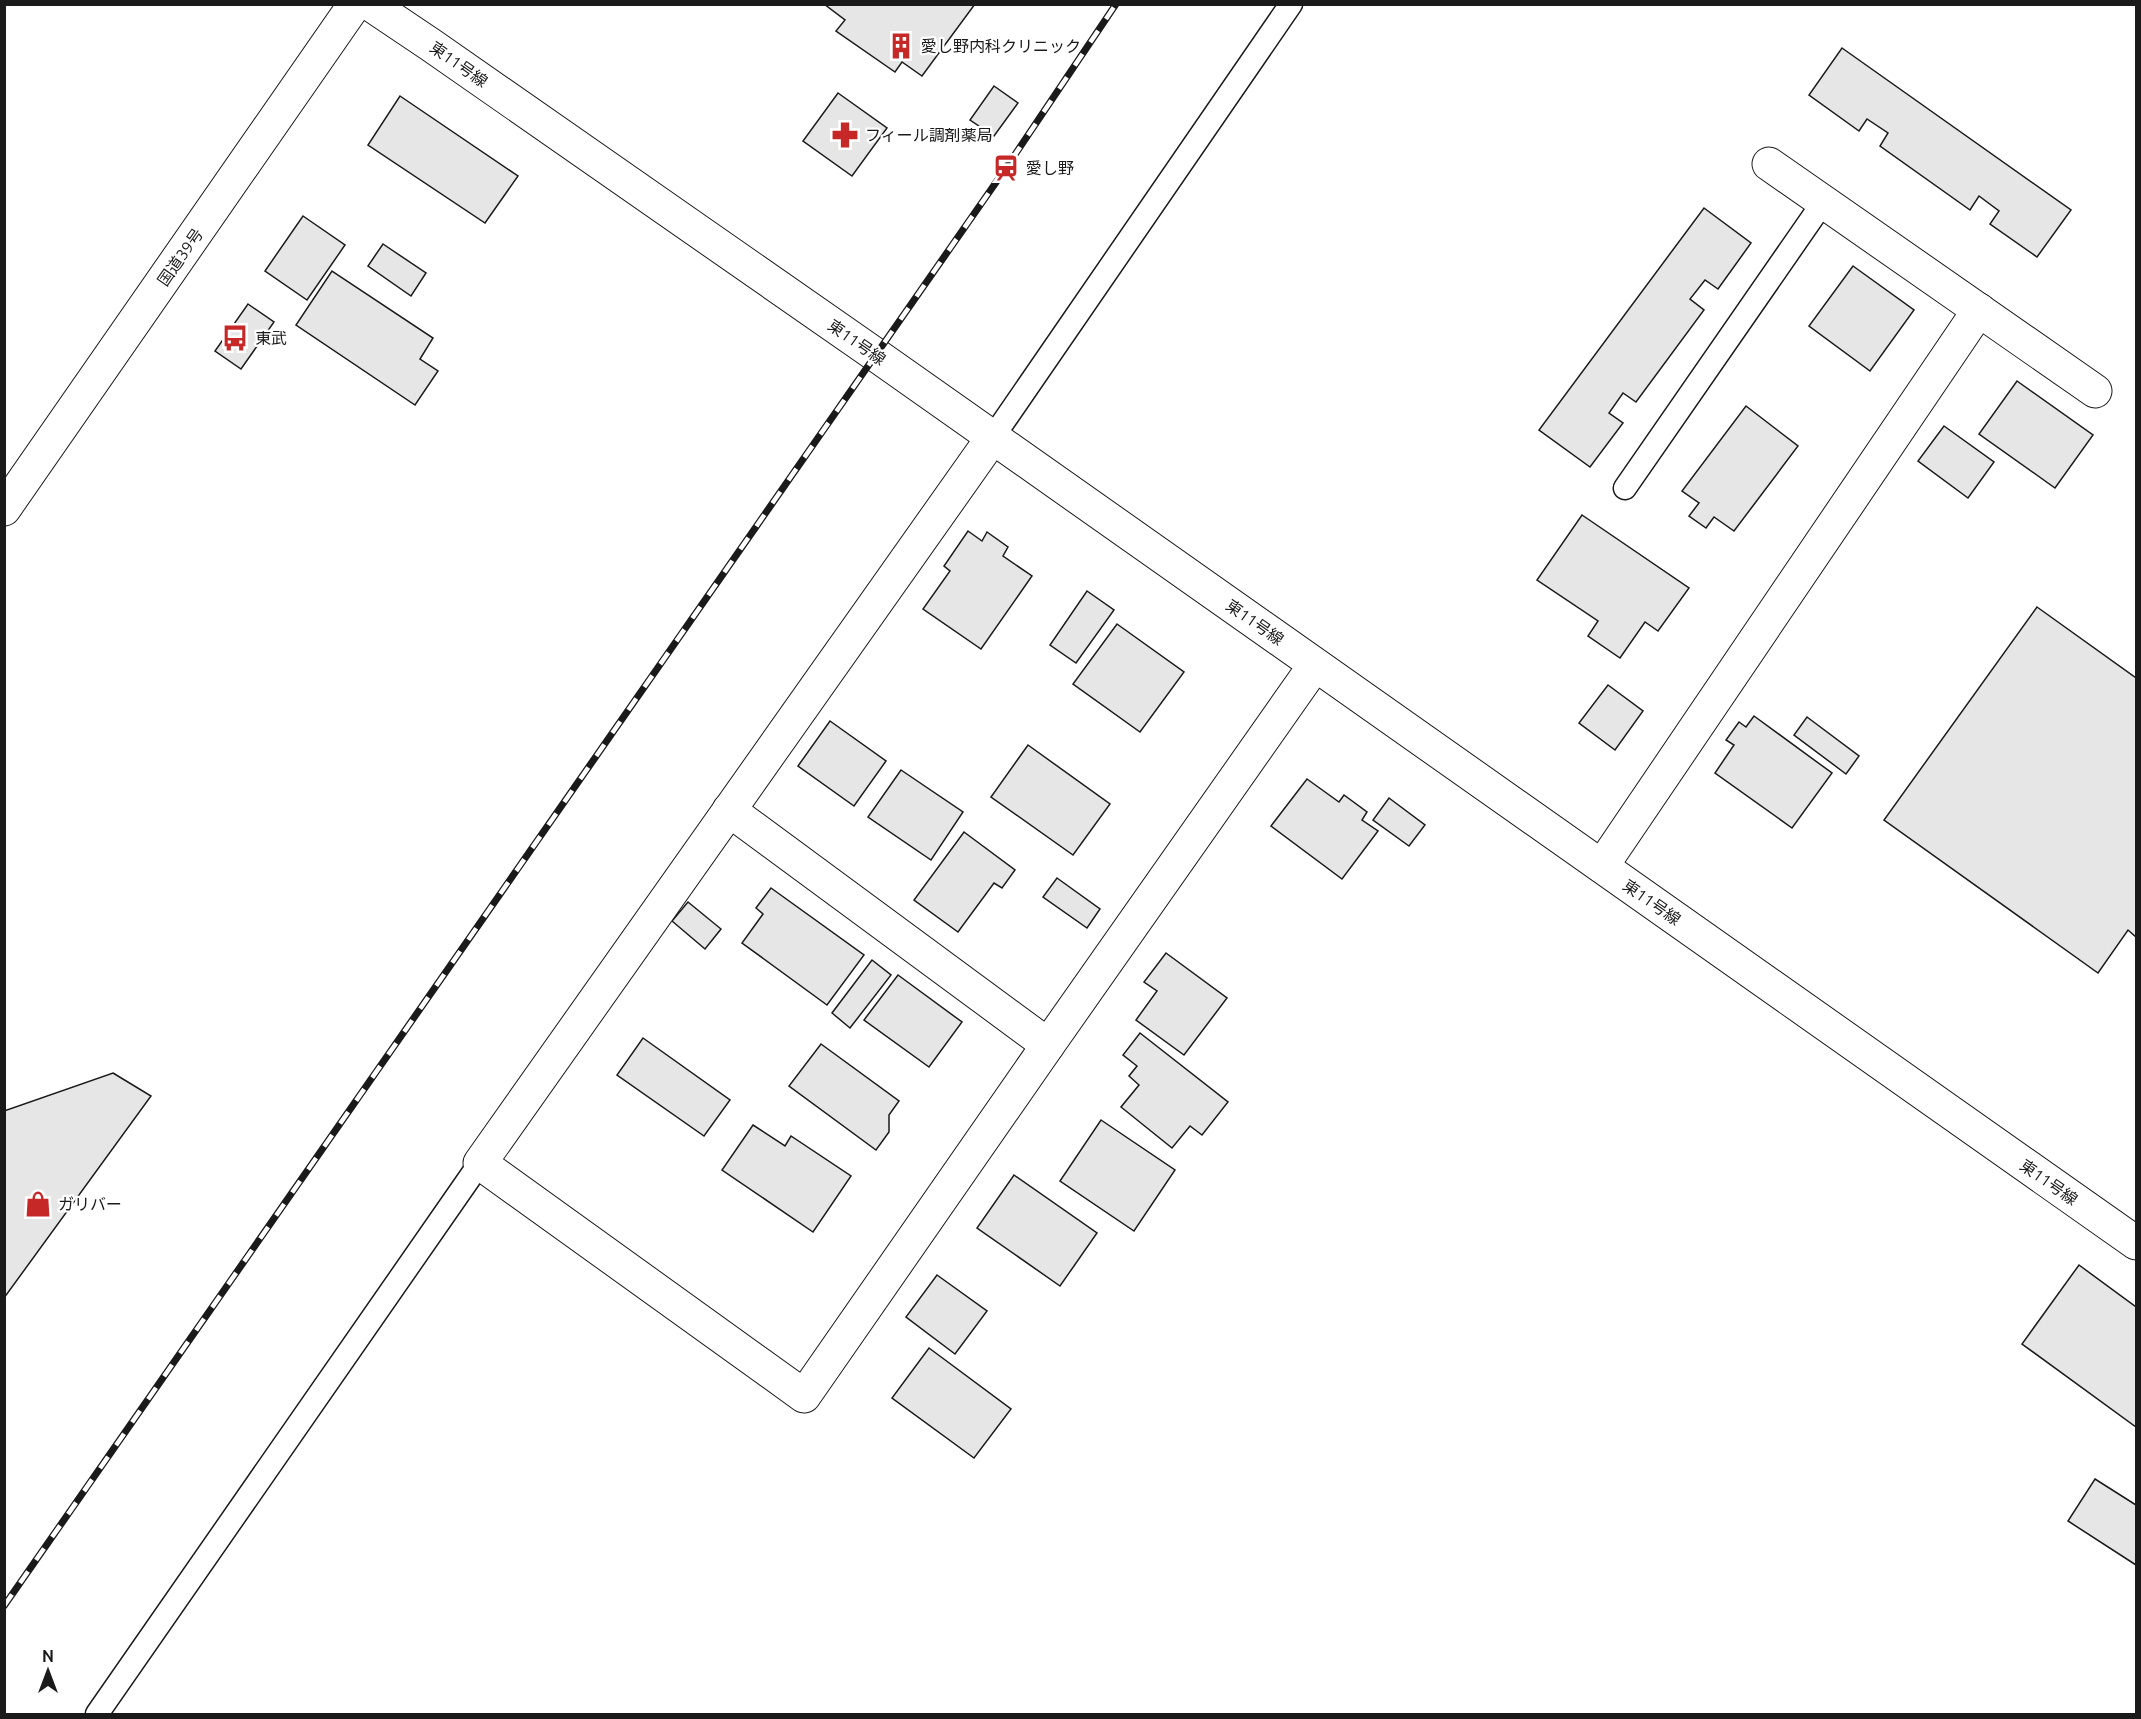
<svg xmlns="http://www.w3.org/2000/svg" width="2141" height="1719" viewBox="0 0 2141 1719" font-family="Ubuntu,'Noto Sans JP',sans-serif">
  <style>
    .building { fill: #e6e6e6; stroke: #1a1a1a; stroke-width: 1.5 }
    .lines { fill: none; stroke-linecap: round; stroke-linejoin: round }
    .service-casing { stroke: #1a1a1a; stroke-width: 25 }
    .minor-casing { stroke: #1a1a1a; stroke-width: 35 }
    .tertiary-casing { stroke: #1a1a1a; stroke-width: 35 }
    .trunk-casing { stroke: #1a1a1a; stroke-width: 35 }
    .service { stroke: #fff; stroke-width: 22 }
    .minor { stroke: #fff; stroke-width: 33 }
    .tertiary { stroke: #fff; stroke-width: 33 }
    .trunk { stroke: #fff; stroke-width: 33 }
    .rail-casing { stroke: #1a1a1a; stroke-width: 7 }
    .rail { stroke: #fff; stroke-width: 4.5; stroke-dasharray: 14; stroke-linecap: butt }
    .labels { text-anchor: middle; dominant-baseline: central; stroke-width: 4.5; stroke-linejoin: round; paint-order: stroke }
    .poi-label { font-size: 16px; fill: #1a1a1a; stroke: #fff; text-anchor: start }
    .street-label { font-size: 16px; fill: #1a1a1a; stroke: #fff }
  </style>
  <rect width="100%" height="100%" fill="#fff"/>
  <g class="building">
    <polygon points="824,4 975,4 922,76 902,62 895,72 836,31 845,20"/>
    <polygon points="1842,48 2071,210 2037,257 1990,224 1999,211 1979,196 1970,210 1880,146 1888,133 1867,119 1859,131 1809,95"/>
    <polygon points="994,86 1018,103 994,136 970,120"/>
    <polygon points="838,93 887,128 852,176 803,141"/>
    <polygon points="400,96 518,176 485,223 368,145"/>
    <polygon points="1704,208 1751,243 1718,289 1705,280 1690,299 1704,310 1636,402 1623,393 1609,413 1623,423 1590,467 1539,430"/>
    <polygon points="303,216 345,245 307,300 265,271"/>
    <polygon points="383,244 426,273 411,296 368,266"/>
    <polygon points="1853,266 1914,310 1870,371 1809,326"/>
    <polygon points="332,271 433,338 420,359 438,371 415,405 296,325"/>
    <polygon points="248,304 274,322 241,369 215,351"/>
    <polygon points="2017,381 2093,435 2055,488 1979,434"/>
    <polygon points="1746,406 1798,446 1734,531 1714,517 1706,528 1689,516 1699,503 1682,491"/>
    <polygon points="1944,426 1994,462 1968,498 1918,461"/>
    <polygon points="1582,515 1689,588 1658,631 1645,622 1620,658 1588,636 1598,621 1537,580"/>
    <polygon points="968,531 982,541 987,532 1008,547 1003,556 1032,576 981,649 923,609 950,571 944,566"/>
    <polygon points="1087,591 1114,610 1076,663 1050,645"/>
    <polygon points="2037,607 2136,678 2136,937 2128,930 2098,973 1884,820"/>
    <polygon points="1117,624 1184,672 1140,732 1073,684"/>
    <polygon points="1608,685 1643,711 1615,750 1579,723"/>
    <polygon points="1754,716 1832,773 1792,828 1715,773 1734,745 1726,740 1739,722 1746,727"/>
    <polygon points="1807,717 1859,756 1846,774 1794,735"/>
    <polygon points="830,721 886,761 854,806 798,766"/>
    <polygon points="1028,745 1110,804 1073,855 991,797"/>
    <polygon points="901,770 963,812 931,860 868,817"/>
    <polygon points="1307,779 1339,802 1344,795 1367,812 1362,820 1378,831 1342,879 1271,826"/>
    <polygon points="1389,798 1425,825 1409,846 1373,820"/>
    <polygon points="964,832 1015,870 1002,888 994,883 958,932 914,900"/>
    <polygon points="1057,878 1100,909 1087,928 1043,897"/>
    <polygon points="771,888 864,955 827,1005 742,943 763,914 756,908"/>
    <polygon points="688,902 721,929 705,949 672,921"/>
    <polygon points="1166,953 1227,998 1184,1055 1136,1020 1157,991 1144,982"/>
    <polygon points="872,960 891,975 850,1028 832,1013"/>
    <polygon points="898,975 962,1022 929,1067 864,1020"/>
    <polygon points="1140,1033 1228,1102 1202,1135 1190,1126 1172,1148 1121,1107 1139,1085 1129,1076 1137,1066 1123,1055"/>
    <polygon points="643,1038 730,1100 704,1136 617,1075"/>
    <polygon points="821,1044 899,1101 889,1115 889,1132 876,1150 789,1086"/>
    <polygon points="113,1073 151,1096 4,1298 4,1111"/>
    <polygon points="1101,1120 1175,1170 1134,1231 1060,1181"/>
    <polygon points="753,1125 785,1146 791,1136 851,1176 813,1232 722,1170"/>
    <polygon points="1014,1175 1097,1233 1060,1286 977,1228"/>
    <polygon points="2079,1265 2136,1307 2136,1427 2022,1344"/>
    <polygon points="937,1275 987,1311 955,1354 906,1317"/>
    <polygon points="929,1348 1011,1409 974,1458 892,1398"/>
    <polygon points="2095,1479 2136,1505 2136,1565 2068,1521"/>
  </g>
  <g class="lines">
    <g class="service-casing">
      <g id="service">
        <polyline points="993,437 1291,4"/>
        <polyline points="1625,488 1824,201"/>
        <polyline points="97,1714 480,1163"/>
      </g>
    </g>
    <g class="minor-casing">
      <g id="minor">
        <polyline points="1769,164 2095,391"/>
        <polyline points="993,437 480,1163 804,1396 1048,1045 1315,665"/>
        <polyline points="729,810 1048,1045"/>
        <polyline points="1602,866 1979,310"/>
      </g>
    </g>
    <g class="tertiary-casing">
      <polyline id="tertiary" points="370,4 431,45 876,355 2136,1243"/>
    </g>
    <g class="trunk-casing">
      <polyline id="trunk" points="4,509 355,4"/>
    </g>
    <use href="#service" class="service"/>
    <use href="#minor" class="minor"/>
    <use href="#tertiary" class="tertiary"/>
    <use href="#trunk" class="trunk"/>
    <g class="rail-casing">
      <polyline id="rail" points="4,1606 1006,168 1116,4"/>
    </g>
    <use href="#rail" class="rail"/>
  </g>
  <defs>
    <g id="building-bare" transform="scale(2.07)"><path d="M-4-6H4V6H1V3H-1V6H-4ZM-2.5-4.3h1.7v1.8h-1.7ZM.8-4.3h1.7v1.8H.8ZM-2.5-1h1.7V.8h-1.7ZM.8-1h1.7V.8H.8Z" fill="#c62828" stroke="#fff" stroke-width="2.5" paint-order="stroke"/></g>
    <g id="pharmacy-bare" transform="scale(2.07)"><path d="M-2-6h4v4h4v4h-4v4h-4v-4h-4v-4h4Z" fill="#c62828" stroke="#fff" stroke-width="2.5" paint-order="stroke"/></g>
    <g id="station-bare" transform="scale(2.07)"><path d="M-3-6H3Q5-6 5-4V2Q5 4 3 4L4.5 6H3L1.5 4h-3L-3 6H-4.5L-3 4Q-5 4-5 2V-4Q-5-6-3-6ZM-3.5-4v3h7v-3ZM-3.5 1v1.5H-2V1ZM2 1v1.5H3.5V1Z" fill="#c62828" stroke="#fff" stroke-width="2.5" paint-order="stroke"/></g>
    <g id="bus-bare" transform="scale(2.07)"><path d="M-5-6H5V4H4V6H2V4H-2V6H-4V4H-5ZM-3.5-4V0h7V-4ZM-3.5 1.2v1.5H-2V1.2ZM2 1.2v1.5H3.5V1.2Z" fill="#c62828" stroke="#fff" stroke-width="2.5" paint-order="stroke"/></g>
    <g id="shop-bare" transform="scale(2.07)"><path d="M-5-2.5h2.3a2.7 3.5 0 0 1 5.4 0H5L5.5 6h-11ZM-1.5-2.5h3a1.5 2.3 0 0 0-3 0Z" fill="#c62828" stroke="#fff" stroke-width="2.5" paint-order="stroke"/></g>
  </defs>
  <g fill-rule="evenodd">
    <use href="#building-bare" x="901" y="46"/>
    <use href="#pharmacy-bare" x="845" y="135"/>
    <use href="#station-bare" x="1006" y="168"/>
    <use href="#bus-bare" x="235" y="338"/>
    <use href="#shop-bare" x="38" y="1204"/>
  </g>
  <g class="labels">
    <g class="poi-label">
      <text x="921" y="46">愛し野内科クリニック</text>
      <text x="865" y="135">フィール調剤薬局</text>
      <text x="1026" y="168">愛し野</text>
      <text x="255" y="338">東武</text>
      <text x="58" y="1204">ガリバー</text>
    </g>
    <g class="street-label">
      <text transform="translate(459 64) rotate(35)">東11号線</text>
      <text transform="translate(180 257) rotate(-55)">国道39号</text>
      <text transform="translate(857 342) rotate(35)">東11号線</text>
      <text transform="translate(1255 622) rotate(35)">東11号線</text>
      <text transform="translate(1652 902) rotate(35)">東11号線</text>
      <text transform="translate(2049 1182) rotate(35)">東11号線</text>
    </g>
  </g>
  <rect width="2141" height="1719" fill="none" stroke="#1a1a1a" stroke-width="12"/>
  <g transform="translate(48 1671)" stroke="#ffffff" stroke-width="4.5" paint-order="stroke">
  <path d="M0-4.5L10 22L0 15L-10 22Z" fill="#1a1a1a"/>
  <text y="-9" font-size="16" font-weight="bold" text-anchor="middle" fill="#1a1a1a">N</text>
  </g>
</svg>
